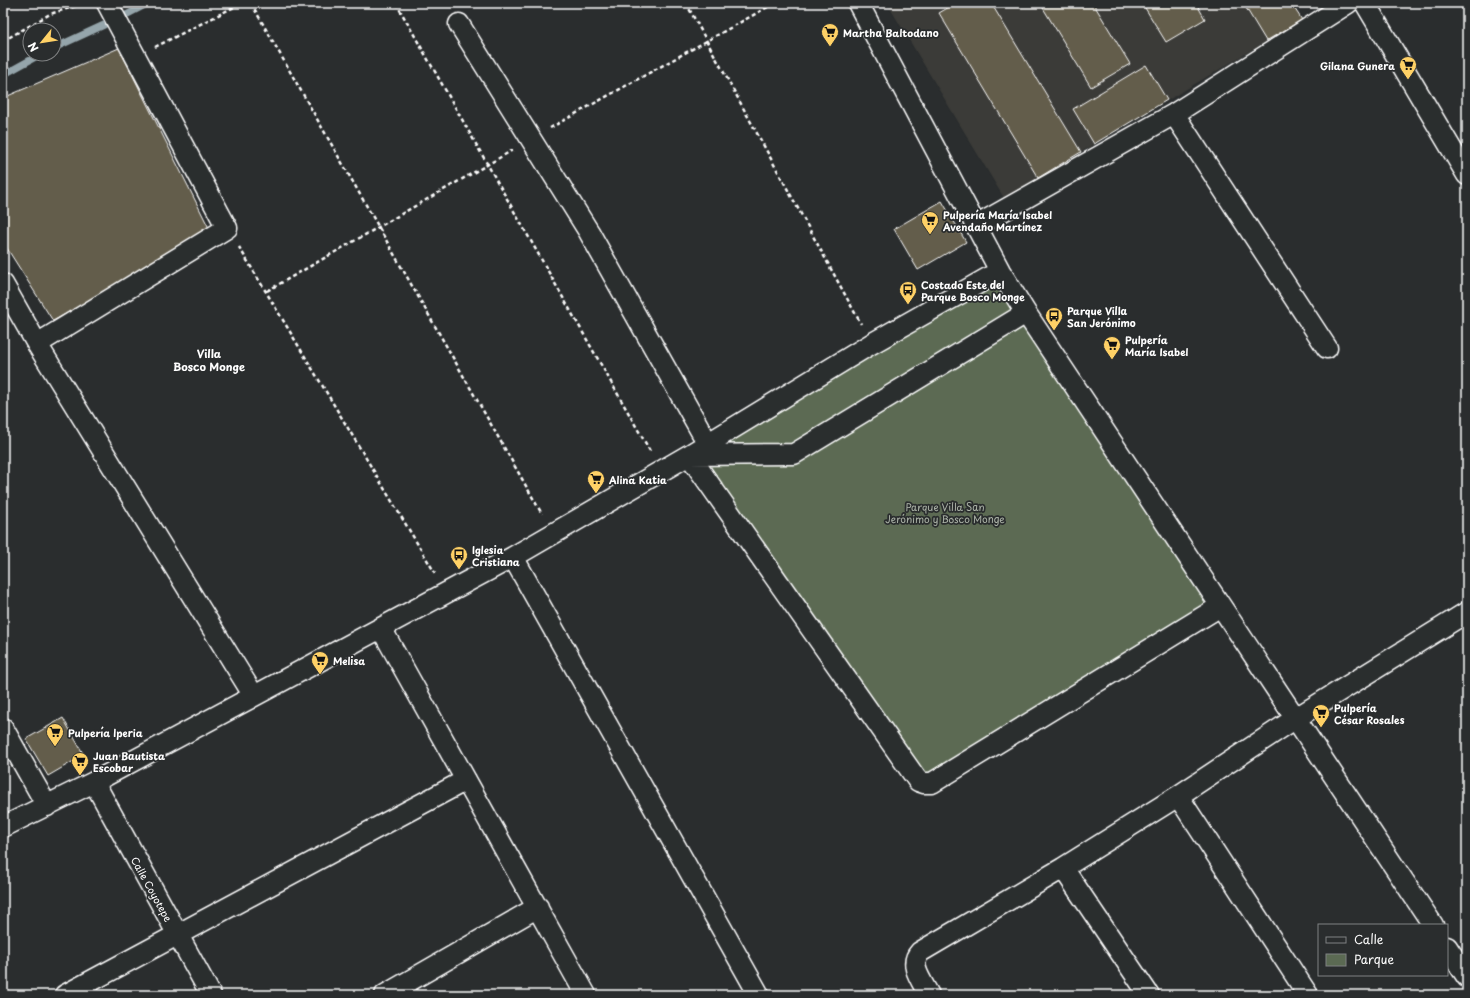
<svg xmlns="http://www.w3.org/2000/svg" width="1470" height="998" viewBox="0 0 1470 998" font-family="'Playpen Sans',sans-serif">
<rect width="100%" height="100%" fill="#2a2d2e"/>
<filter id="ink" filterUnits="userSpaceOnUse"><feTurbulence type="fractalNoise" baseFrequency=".025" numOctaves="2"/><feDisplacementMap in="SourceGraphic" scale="8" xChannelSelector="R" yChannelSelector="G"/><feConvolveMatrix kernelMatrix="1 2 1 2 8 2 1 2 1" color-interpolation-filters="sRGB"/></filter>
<g filter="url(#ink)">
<!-- built -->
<path fill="#3b3b37" d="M 887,3 L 1291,3 L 1302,20 L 1004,198 Z"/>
<!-- green -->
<path fill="#5b6a53" stroke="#adb4a9" d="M 1000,271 L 1219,607 L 924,783 L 689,455 Z"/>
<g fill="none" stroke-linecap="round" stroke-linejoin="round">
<!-- stream -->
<path stroke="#95a5ab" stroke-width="7" d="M 126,15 L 149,3
M 54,48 L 104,25
M 3,75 L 41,54"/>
</g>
<!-- building -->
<path fill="#635d4c" stroke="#fff" d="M 956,3 L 991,3 L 1081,152 L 1038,178 L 939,13 Z
M 1040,3 L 1093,3 L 1130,64 L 1091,87 Z
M 1142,3 L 1196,3 L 1205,19 L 1166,42 Z
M 1243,3 L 1291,3 L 1302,20 L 1266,41 Z
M 119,48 L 211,232 L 53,321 L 3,242 L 3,98 Z
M 1146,65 L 1167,100 L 1094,144 L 1073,109 Z
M 942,201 L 966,242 L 918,270 L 894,229 Z
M 63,718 L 84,755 L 48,776 L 26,739 Z"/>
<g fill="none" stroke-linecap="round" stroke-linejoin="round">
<defs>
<path id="minor" d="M 858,3 L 1000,271 L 1026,313 L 1433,925
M 1365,3 L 1467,175
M 459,24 L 589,232 L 707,442
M 1174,114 L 1327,348
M 976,226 L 1174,114 L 1348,3
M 3,284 L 37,344 L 254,696
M 37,344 L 227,228 L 107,3
M 689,455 L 918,781 L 924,783 L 932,783 L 1219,607
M 689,455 L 794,454 L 1026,313
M 513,557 L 759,995
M 381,628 L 586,995
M 3,728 L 47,806
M 94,782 L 211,995
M 1178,796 L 1308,995
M 3,827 L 94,782 L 513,557 L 689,455 L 871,344 L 1000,271
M 1063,868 L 1149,995
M 1447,947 L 1467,977
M 65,995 L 466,780
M 385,995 L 538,907
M 929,995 C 922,981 908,965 920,952 L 1063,868 L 1178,796 L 1296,718 L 1467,612"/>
</defs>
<!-- minor casing -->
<use href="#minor" stroke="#fff" stroke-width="23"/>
<!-- path -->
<path stroke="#fff" stroke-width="2.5" stroke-dasharray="4 3" stroke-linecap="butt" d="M 251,3 L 542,514
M 396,3 L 650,451
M 686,3 L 861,324
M 3,41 L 50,14 L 86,3
M 155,47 L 242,3
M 550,128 L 775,3
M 239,247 L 435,573
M 267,291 L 513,150"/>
<!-- minor -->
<use href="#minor" stroke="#2a2d2e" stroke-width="20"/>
</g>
</g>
<!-- icons -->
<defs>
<symbol id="supermarket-pin" viewBox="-11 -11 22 30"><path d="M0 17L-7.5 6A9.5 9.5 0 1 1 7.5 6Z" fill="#ffd166" stroke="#2a2d2e"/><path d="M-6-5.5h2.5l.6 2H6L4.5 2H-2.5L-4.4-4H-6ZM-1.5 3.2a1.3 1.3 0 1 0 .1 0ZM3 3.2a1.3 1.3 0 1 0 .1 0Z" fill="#111"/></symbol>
<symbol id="bus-pin" viewBox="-11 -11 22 30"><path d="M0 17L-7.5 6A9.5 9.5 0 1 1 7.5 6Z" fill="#ffd166" stroke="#2a2d2e"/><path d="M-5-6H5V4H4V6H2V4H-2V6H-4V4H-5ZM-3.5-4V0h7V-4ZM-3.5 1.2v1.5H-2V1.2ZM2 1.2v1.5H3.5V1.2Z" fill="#111"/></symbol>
</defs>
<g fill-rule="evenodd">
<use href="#supermarket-pin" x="820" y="22" width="20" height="27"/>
<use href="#supermarket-pin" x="1398" y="55" width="20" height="27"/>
<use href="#supermarket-pin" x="920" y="210" width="20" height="27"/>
<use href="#bus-pin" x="898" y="280" width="20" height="27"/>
<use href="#bus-pin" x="1044" y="306" width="20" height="27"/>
<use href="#supermarket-pin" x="1102" y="335" width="20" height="27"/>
<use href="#supermarket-pin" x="586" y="469" width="20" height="27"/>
<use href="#bus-pin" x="449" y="545" width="20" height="27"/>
<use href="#supermarket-pin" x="310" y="650" width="20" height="27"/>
<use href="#supermarket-pin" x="1311" y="703" width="20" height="27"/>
<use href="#supermarket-pin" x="45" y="722" width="20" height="27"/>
<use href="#supermarket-pin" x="70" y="751" width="20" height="27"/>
</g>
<g text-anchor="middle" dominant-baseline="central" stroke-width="3.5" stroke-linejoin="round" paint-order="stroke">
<!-- poi labels -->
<g font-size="10" font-weight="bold" fill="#fff" stroke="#2a2d2e" text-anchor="start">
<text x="843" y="32">Martha Baltodano</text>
<text x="1395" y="65" text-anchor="end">Gilana Gunera</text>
<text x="943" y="214">Pulpería María Isabel<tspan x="943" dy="12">Avendaño Martínez</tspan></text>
<text x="921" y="284">Costado Este del<tspan x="921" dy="12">Parque Bosco Monge</tspan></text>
<text x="1067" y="310">Parque Villa<tspan x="1067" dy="12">San Jerónimo</tspan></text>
<text x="1125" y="339">Pulpería<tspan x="1125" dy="12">María Isabel</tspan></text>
<text x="609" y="479">Alina Katia</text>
<text x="472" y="549">Iglesia<tspan x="472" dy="12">Cristiana</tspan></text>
<text x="333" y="660">Melisa</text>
<text x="1334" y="707">Pulpería<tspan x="1334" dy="12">César Rosales</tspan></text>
<text x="68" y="732">Pulpería lperia</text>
<text x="93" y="755">Juan Bautista<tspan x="93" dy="12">Escobar</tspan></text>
</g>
<!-- park labels -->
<g font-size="10" fill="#adb4a9" stroke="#2a2d2e">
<text x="945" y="506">Parque Villa San<tspan x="945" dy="12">Jerónimo y Bosco Monge</tspan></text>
</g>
<!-- street labels -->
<g font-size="10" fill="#fff" stroke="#2a2d2e">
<text transform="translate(152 889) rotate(61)">Calle Coyotepe</text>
</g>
<!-- neighbourhood labels -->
<g font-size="11" font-weight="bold" fill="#fff" stroke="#2a2d2e">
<text x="209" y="353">Villa<tspan x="209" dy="13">Bosco Monge</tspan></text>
</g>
</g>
<!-- margin -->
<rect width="1470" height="998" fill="none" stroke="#2a2d2e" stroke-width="16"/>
<rect x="8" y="8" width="1454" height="982" fill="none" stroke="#fff" stroke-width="1.5" filter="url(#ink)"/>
<!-- legend -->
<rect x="1318" y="924" width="130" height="52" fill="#2a2d2e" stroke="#7f8182"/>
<rect x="1326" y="937" width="20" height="6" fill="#2a2d2e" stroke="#7f8182"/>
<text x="1354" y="944" font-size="12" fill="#ffffff">Calle</text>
<rect x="1326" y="954" width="20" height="12" fill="#5b6a53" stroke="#7f8182"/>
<text x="1354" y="964" font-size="12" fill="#ffffff">Parque</text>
<!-- north arrow -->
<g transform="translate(42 42) rotate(240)"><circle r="19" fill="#2a2d2e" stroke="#7f8182"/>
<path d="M0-3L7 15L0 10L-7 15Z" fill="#ffd166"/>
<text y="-6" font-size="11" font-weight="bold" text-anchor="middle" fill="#ffffff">N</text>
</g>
</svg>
